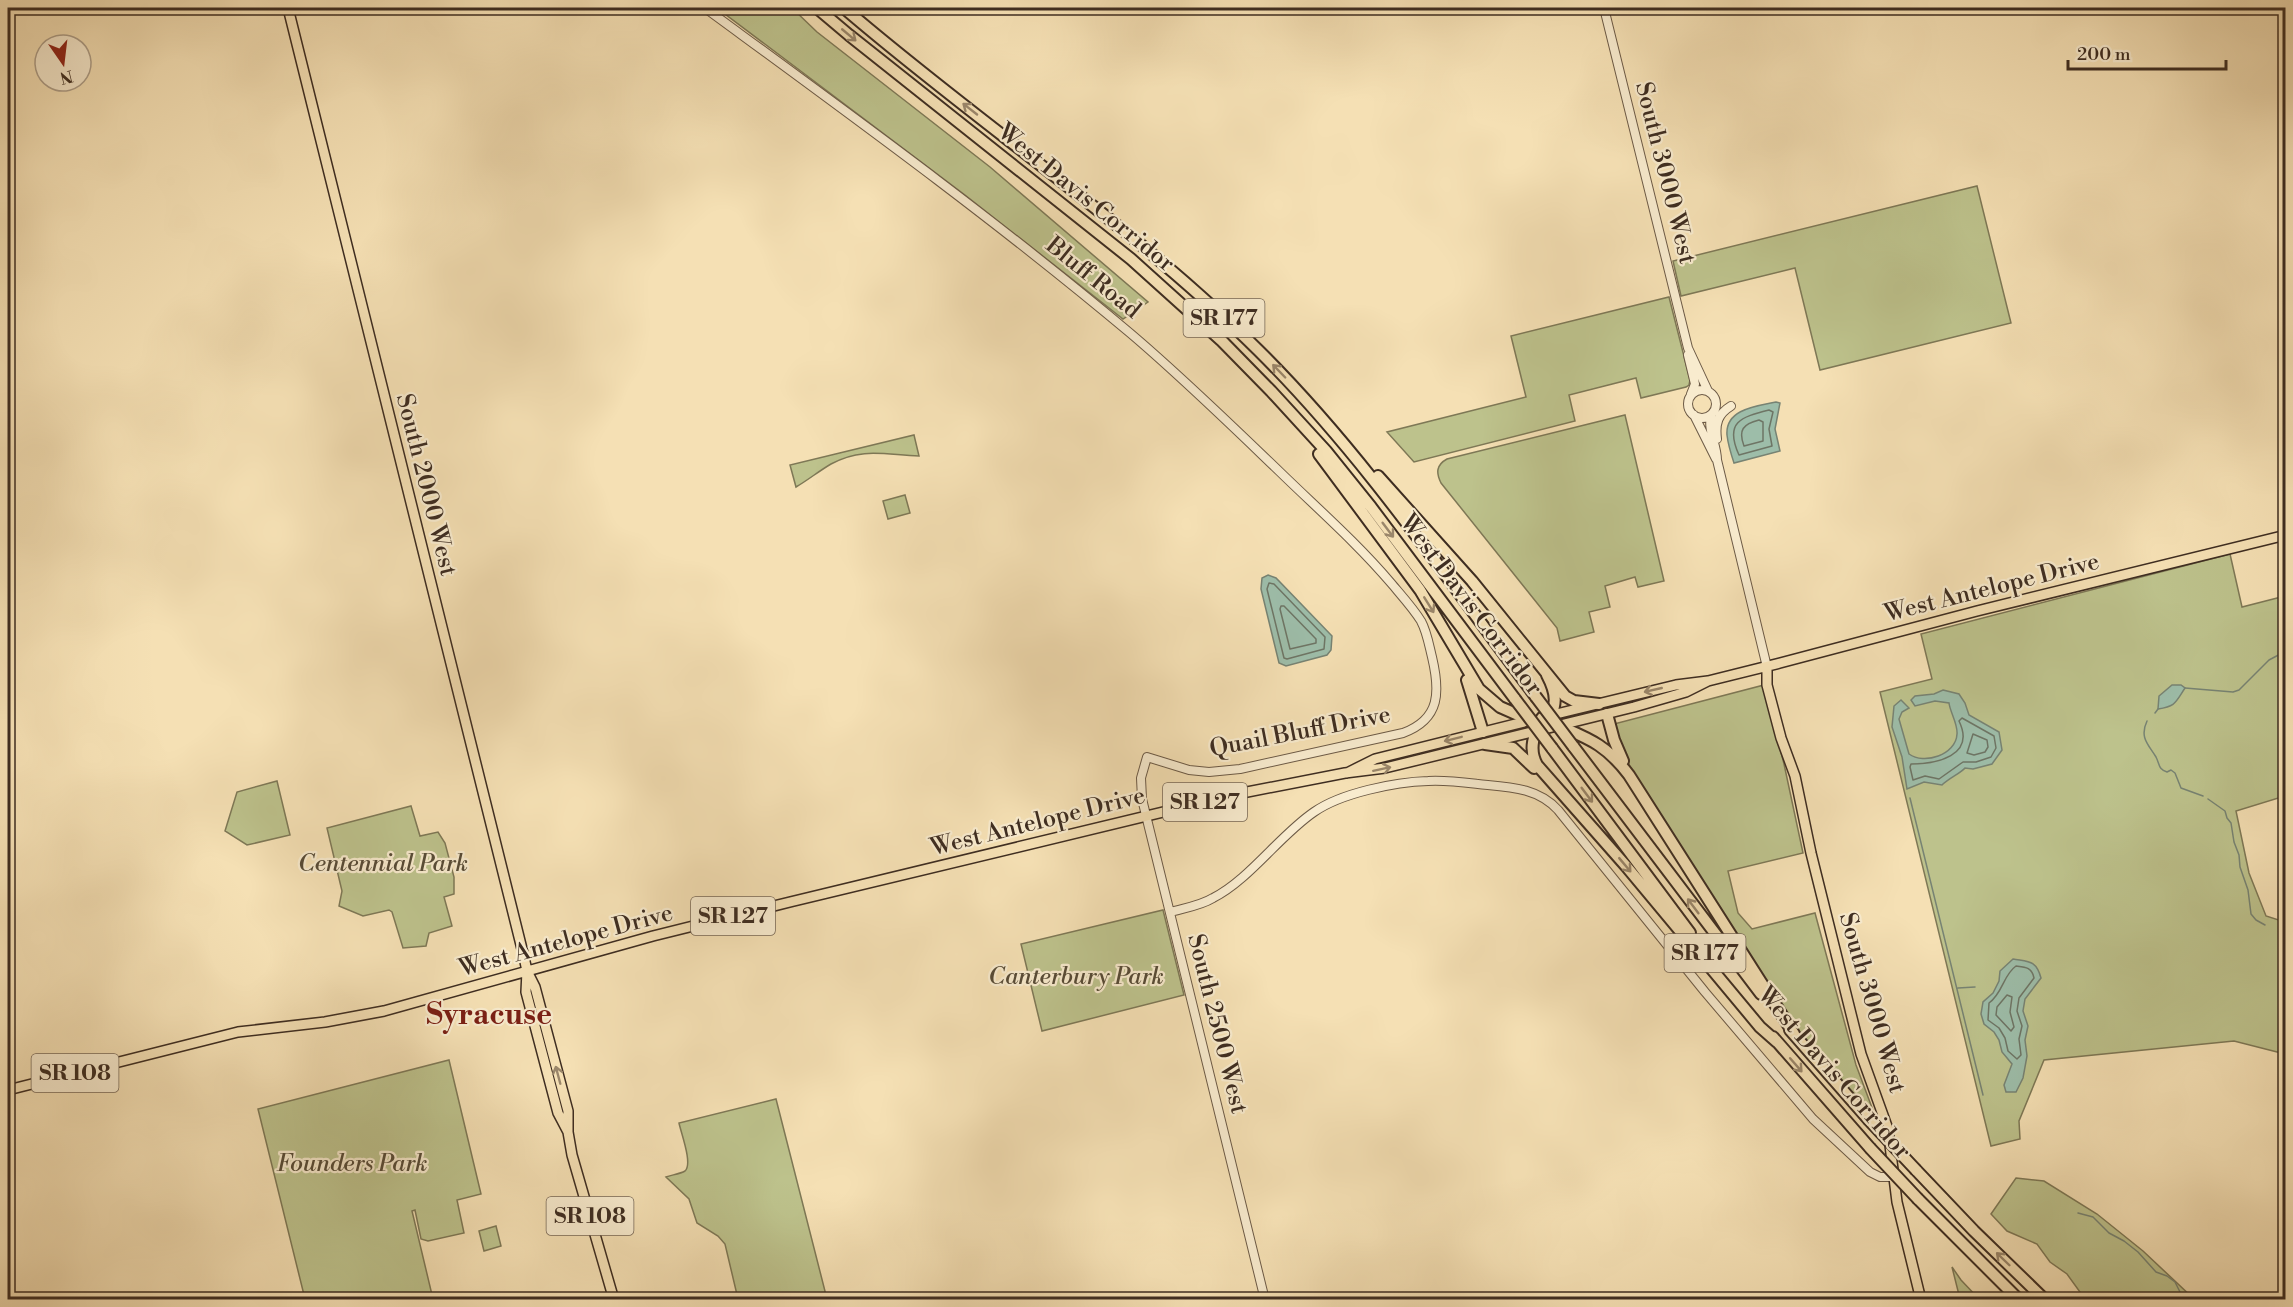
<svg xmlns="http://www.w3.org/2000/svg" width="2293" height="1307" viewBox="0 0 2293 1307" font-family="'Libre Bodoni',serif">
<rect width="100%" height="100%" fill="#f5e0b4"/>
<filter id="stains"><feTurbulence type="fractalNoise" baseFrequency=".00333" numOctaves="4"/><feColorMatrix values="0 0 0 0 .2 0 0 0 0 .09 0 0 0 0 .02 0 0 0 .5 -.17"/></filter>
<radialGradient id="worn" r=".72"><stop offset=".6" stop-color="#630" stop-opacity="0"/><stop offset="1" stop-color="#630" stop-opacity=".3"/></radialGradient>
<!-- green -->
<path fill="#bdc28c" stroke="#7e7856" stroke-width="1.5" d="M 717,8 L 792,8 L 817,32 L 990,167 L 1148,302 L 1123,319 L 965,195 Z
M 1977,186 L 2011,323 L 1820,370 L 1795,268 L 1681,296 L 1673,261 Z
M 1669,297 L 1690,380 L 1689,385 L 1686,387 L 1641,398 L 1636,378 L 1569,395 L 1575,421 L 1414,462 L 1387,432 L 1526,397 L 1511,336 Z
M 1625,415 L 1664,581 L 1638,587 L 1635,577 L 1605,586 L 1610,607 L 1589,612 L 1594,632 L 1560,641 L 1557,628 L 1441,483 C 1436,473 1436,465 1447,459 Z
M 914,435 L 919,456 C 886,455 862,447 831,464 C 819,471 808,480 796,487 L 790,465 Z
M 905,495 L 910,513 L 888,519 L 883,501 Z
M 2230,554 L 2242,607 L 2285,596 L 2285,796 L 2236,811 L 2249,873 L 2266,916 L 2285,922 L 2285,1054 L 2234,1041 L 2044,1060 L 2019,1121 L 2020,1139 L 1991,1146 L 1880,692 L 1932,679 L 1921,634 Z
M 1764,685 L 1784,764 L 1803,853 L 1728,871 L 1738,913 L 1752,929 L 1815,913 L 1856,1065 L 1877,1121 L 1806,1041 L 1788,1016 L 1634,775 L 1621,748 L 1614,724 Z
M 277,781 L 290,835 L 247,845 L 225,831 L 237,792 Z
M 411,806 L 420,836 L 438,832 L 445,843 L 454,877 L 454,894 L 444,897 L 452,926 L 429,933 L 426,946 L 403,948 L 392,912 L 389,910 L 363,916 L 339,906 L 342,891 L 327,828 Z
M 1163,910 L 1184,995 L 1042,1031 L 1021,944 Z
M 449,1060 L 481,1194 L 457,1200 L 464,1233 L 428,1241 L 421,1239 L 415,1210 L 412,1211 L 433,1299 L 305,1299 L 258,1109 Z
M 776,1099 L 827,1299 L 738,1299 L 725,1244 L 718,1236 L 697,1223 L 689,1199 L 666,1177 C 671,1175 680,1174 685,1171 C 693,1164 681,1133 679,1123 Z
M 2016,1178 L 2044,1181 L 2097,1214 L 2143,1251 L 2194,1299 L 2085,1299 L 2067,1274 L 2050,1262 L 2037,1244 L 2007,1231 L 1991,1214 Z
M 496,1226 L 501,1246 L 484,1251 L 479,1231 Z
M 1952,1267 L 1961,1280 L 1979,1299 L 1960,1299 Z"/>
<!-- water -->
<path fill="#9dbda9" stroke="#778373" stroke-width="1.5" d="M 1776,402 L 1780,403 L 1775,429 L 1780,451 L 1734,463 C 1731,454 1728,444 1727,435 C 1725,409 1757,406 1776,402 Z
M 1268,575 L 1276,578 L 1332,636 L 1331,650 L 1327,655 L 1286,666 L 1279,663 L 1261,589 L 1262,578 Z
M 2172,685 L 2181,685 L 2185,688 C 2175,703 2176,706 2158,709 L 2159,696 Z
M 1943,690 L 1959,694 L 1965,703 L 1969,715 L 1999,732 L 2002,750 L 1992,764 L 1973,769 L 1965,768 C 1961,773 1949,778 1942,785 L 1924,782 L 1907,789 L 1902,757 L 1892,727 L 1894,706 L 1901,700 L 1909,708 L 1902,712 L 1899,719 L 1909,754 C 1924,765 1956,755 1957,734 C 1958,724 1950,712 1949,703 L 1935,701 L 1915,706 L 1911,700 L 1915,696 L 1934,694 Z
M 2013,959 C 2029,962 2036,960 2041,978 L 2025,999 L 2023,1011 L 2028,1026 L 2025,1040 L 2027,1056 L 2023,1078 L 2016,1092 L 2006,1092 L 2004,1085 L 2012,1064 L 2002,1052 L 1999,1040 L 1994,1032 L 1984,1024 L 1981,1014 L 1983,1002 L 1993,993 L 1999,981 L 2000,971 Z"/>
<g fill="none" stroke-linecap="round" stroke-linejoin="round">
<!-- shore -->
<path stroke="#6e7565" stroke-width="1.5" d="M 1769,410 L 1773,412 L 1769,429 L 1772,446 L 1739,455 C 1724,422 1741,417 1769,410 Z
M 1759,420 L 1763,422 L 1763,441 L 1744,446 C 1738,430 1743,424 1759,420 Z
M 1269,583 L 1274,584 L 1325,637 L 1324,649 L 1287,659 L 1284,658 L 1267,589 Z
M 1281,606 L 1284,606 L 1316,639 L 1316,643 L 1290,649 L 1280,609 Z
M 1962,718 L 1994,736 L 1996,748 L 1991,757 L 1976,762 L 1963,762 L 1939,779 L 1925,776 L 1913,780 L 1910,767 L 1911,764 C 1936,764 1976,756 1959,721 Z
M 1973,734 L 1987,740 L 1988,747 L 1985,752 L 1974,755 L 1967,753 Z
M 2016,966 C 2025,967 2032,967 2034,978 L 2019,998 L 2017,1011 L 2022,1026 L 2019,1039 L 2021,1055 L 2017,1059 L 2008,1051 L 2005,1038 L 1999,1028 L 1988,1020 L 1989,1003 C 2003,993 2003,975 2016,966 Z
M 2007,995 L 2012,997 L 2010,1012 L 2014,1027 L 2011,1031 L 1996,1015 L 1997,1007 Z"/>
<!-- stream -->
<path stroke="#778373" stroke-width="1.5" d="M 2185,688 L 2233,692 L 2239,690 L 2269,660 L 2286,651
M 2155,713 L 2158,709
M 2147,721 C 2139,738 2149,745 2156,757 C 2160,765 2158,769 2167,772 L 2171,770 L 2175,773 L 2181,788 L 2203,796
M 1910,798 L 1983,1095
M 2208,799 L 2225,811 L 2227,818 L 2231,823 L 2234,842 L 2239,855 L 2240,867 L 2248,890 L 2251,914 L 2256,920 L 2265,925
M 1958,988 L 1975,987
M 2078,1213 L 2093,1217 L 2109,1233 L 2124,1241 L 2138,1252 L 2156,1272 L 2167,1276 L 2175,1282 L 2184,1300"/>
<defs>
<path id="minor" d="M 705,8 C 848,113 993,218 1130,333 C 1182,377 1231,425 1280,472 C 1318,509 1357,543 1391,583 C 1401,595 1413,608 1421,621 C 1427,632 1429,645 1432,657 C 1440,691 1441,719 1403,733 L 1240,769 L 1209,772 L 1189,770 L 1147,757 L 1141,778 L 1142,799 L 1265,1300
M 1604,8 L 1688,348 L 1708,391
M 1688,355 L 1695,384 L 1691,394
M1688 404a14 14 0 1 1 28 0a14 14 0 1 1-28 0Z
M 1712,414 C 1706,428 1717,444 1717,460 L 1767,667
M 1694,415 L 1716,459
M 1717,439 C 1715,423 1718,414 1731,406
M 1170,912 C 1184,908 1200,906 1213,898 C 1249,880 1280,835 1314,812 C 1341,793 1395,782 1428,781 C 1445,780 1461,782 1478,784 C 1508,787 1537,787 1558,810 L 1705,992 L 1813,1119 L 1870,1172 L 1880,1177 L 1894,1177"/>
<path id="major" d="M 288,8 L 524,957 L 527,971 L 526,992 L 558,1113 L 568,1132
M 1767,667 L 1767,685 L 1781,738 L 1795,776 L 1811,853 L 1861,1054 L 1888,1129 L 1897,1202 L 1921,1300
M 1548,716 L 1676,685 L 1708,681 L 1780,663 L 1977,611 L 2286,535
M 1347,773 L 1375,759 L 1532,720
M 528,973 L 535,987 L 568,1111 L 568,1132 L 572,1155 L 614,1300
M 8,1090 L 238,1032 L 325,1022 L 384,1011 L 653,936 L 790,902 L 1242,793 L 1345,773 L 1385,768 L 1634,707 L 1686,692 L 1708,681"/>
<path id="highway" d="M 817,8 L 849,35 L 1131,259 L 1222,341 L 1271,391 L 1326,451 L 1371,507 L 1515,699
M 844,8 C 980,125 1131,224 1258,350 C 1364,455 1447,579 1536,697
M 1319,454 L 1420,590 L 1479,689 L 1500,707 L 1534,722
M 1378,476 L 1472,581 L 1565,696 L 1574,701 L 1599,704
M 1547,675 C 1558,696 1556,703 1549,725
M 1467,680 L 1483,732
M 1607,714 L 1614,740 L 1623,761
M 1485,744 L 1513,748 L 1534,768
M 1573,746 L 1761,994
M 1552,748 L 1690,933
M 1790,1030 L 1868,1119
M 1773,1037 L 1870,1148
M 1777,1042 L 1760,1027 L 1626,866 L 1537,765 C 1528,749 1534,734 1542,718 C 1581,737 1601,738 1629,775 L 1794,1034
M 1916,1170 L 1974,1231 L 2045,1300
M 1918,1199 L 2019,1300"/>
</defs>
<!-- minor casing -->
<use href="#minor" stroke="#6c5a46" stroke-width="10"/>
<!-- major casing -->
<use href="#major" stroke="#3e2d21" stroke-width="12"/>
<!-- highway casing -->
<use href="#highway" stroke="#3e2d21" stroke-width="14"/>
<!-- minor -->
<use href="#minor" stroke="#f8ebce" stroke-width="8"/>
<!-- major -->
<use href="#major" stroke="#f5e0b4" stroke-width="9"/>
<!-- highway -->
<use href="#highway" stroke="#f5e0b4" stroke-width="10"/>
<defs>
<path id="highway-bridge" d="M 1536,697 L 1573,746
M 1515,699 L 1552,748
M 1868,1119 L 1916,1170
M 1870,1148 L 1918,1199"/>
</defs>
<!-- highway-bridge casing -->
<use href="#highway-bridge" stroke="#3e2d21" stroke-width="14" stroke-linecap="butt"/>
<!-- highway-bridge -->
<use href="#highway-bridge" stroke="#f5e0b4" stroke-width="10"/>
</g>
<!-- one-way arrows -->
<defs><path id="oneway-shaft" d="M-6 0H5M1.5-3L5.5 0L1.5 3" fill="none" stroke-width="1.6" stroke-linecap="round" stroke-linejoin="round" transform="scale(1.5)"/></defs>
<g stroke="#9a866a">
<use href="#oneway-shaft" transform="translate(849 35) rotate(40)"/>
<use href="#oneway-shaft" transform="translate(970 109) rotate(-142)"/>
<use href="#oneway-shaft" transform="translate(1279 371) rotate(-134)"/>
<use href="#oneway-shaft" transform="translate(1388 530) rotate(53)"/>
<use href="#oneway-shaft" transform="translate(1429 605) rotate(58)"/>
<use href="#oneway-shaft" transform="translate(1653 690) rotate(167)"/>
<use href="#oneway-shaft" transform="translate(1453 739) rotate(166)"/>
<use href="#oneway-shaft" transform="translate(1382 769) rotate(-12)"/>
<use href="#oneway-shaft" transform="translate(1587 795) rotate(53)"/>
<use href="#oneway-shaft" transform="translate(1625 865) rotate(50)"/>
<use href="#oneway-shaft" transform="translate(1693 906) rotate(-127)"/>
<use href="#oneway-shaft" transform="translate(1796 1065) rotate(49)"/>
<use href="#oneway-shaft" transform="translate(558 1075) rotate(-105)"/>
<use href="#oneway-shaft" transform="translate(2003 1259) rotate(-136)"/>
</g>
<g text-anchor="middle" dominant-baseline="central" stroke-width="4.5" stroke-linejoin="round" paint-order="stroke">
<!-- shield labels -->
<g fill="#f8ebce" stroke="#766655" stroke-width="1.5">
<rect x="1183.5" y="299" width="81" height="38" rx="4.5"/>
<rect x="1163" y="783" width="84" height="38" rx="4.5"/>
<rect x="691" y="897" width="84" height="38" rx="4.5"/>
<rect x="1664.5" y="934" width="81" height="38" rx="4.5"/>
<rect x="31.5" y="1054" width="87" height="38" rx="4.5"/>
<rect x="546.5" y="1197" width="87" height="38" rx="4.5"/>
</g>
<g font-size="22" font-weight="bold" fill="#3e2d21">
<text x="1224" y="318">SR 177</text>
<text x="1205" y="802">SR 127</text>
<text x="733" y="916">SR 127</text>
<text x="1705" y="953">SR 177</text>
<text x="75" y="1073">SR 108</text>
<text x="590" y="1216">SR 108</text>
</g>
<!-- street labels -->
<g font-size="24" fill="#3e2d21" stroke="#f8ebce">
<text transform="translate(1665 173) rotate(76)">South 3000 West</text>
<text transform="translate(1086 198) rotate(39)">West Davis Corridor</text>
<text transform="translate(1093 278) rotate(39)">Bluff Road</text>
<text transform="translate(426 485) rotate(76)">South 2000 West</text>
<text transform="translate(1992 588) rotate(-14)">West Antelope Drive</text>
<text transform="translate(1471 605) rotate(53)">West Davis Corridor</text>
<text transform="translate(1300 732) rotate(-11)">Quail Bluff Drive</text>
<text transform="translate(1038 822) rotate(-14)">West Antelope Drive</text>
<text transform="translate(566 941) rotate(-15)">West Antelope Drive</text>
<text transform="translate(1872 1003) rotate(74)">South 3000 West</text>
<text transform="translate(1217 1024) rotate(76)">South 2500 West</text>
<text transform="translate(1834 1073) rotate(49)">West Davis Corridor</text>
</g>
<!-- park labels -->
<g font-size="24" font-style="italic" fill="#574b36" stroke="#f8ebce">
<text x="383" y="864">Centennial Park</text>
<text x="1076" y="977">Canterbury Park</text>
<text x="352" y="1164">Founders Park</text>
</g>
<!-- district labels -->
<g font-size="30" font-weight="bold" fill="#7a1f14" stroke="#f8ebce">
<text x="489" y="1015">Syracuse</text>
</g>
</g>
<!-- margin -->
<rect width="2293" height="1307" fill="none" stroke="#f5e0b4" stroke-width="30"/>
<rect x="9" y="9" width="2275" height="1289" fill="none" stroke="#3e2d21" stroke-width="3"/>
<rect x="15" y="15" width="2263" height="1277" fill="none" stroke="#3e2d21" stroke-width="1.5"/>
<!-- north arrow -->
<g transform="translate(63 63) rotate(166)"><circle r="28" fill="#f8ebce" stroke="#ae9f89" stroke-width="1.5"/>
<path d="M0-4.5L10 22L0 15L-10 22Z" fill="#8f2418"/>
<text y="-9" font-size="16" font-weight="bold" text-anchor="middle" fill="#3e2d21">N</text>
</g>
<!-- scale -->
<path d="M2068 60v9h158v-9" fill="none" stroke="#3e2d21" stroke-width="3"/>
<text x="2077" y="60" font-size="18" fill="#3e2d21" stroke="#f8ebce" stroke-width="4.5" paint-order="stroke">200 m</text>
<rect width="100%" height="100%" filter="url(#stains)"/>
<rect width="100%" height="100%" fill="url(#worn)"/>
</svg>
